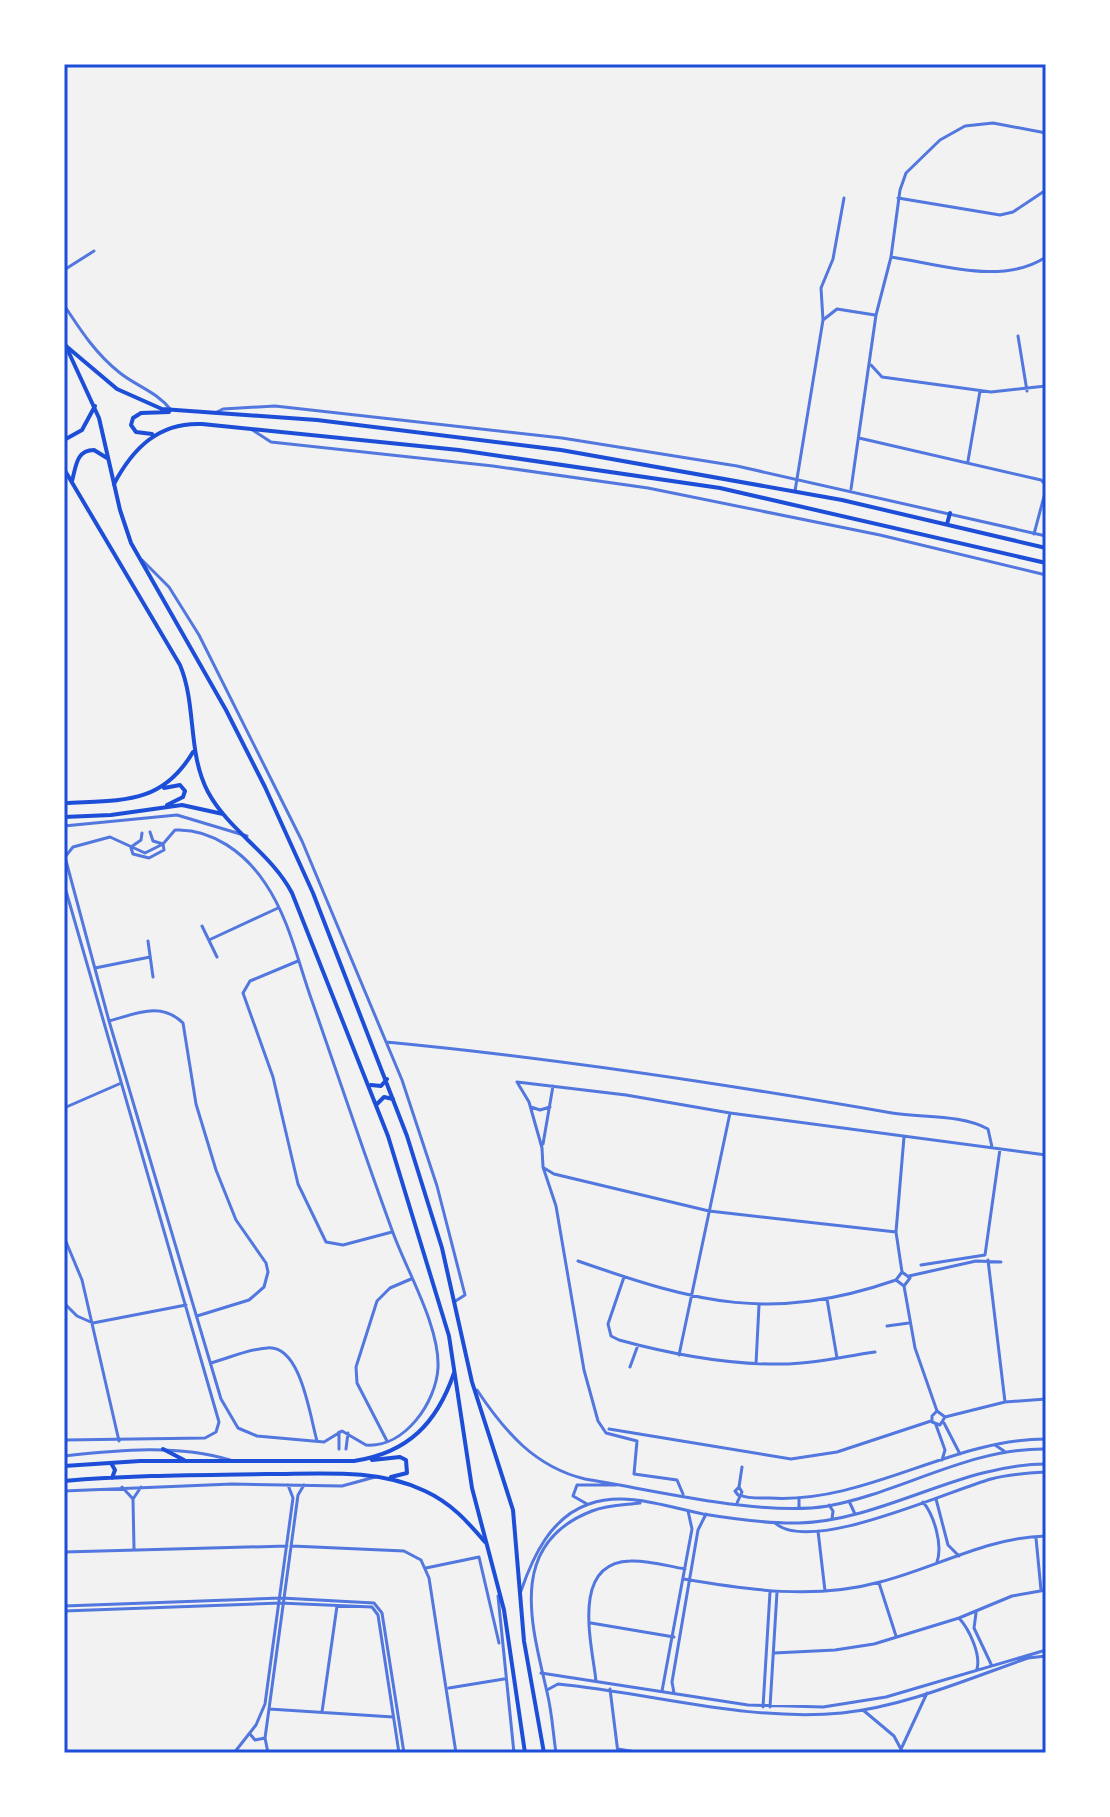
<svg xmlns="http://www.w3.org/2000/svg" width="1110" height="1817" viewBox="0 0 1110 1817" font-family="'PT Sans Narrow',sans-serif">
<rect width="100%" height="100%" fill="#f2f2f2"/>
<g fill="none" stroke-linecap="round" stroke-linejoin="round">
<!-- minor -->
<path stroke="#5277de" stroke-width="3" d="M 898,198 L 1000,215 L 1013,212 L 1046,190
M 891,257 C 940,264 1002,286 1046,257
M 64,270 L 94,251
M 64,305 C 81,331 96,354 120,373 C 138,387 157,392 171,410
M 823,320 L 837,309 L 875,315
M 1018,336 L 1027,391
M 871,365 L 882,377 L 991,392 L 1046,386
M 251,429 L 271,442 L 493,466 L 648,488 L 880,535 L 1046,575
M 859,438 L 1041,480 L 1046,485
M 968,461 L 980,391
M 851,489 L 876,315 L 891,257 L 900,190 L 906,173 L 940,140 L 965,126 L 993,123 L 1046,133
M 795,491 L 823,320 L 821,288 L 833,259 L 844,198
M 1034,534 L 1046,489
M 142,560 L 169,587 L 199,635 L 302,841 L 402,1080 L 437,1186 L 465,1295 L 454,1302
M 64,826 L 177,815 L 247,836
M 150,832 L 153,841 L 163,844
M 131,847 L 141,840 L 142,833
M 131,848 L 133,854 L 149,858 L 164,850 L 163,844 L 175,830 C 212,828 246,854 265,883 C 289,918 298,962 312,1001 C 339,1078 364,1154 392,1230 C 406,1270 440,1326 438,1368 C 436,1402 405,1448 366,1445 L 342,1431 L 324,1442 L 257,1436 L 238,1428 L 221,1399 L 109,1021 L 65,857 L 73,847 L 110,837 L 145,853 L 163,844
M 64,884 L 219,1422 L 216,1432 L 205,1438 L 64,1440
M 202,926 L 217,957
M 209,940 L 278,908
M 148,941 L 153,977
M 298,961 L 250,981 L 243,993 L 273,1077 L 298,1184 L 326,1242 L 343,1245 L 392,1232
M 95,968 L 150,957
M 109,1021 C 135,1014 161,1001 183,1023 L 196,1104 L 216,1170 L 236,1220 L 266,1263 L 268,1272 L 264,1287 L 249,1300 L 197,1316
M 386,1042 C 556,1058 725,1084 892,1113 C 922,1118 961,1114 988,1129 L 992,1147
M 517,1082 L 626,1095 L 730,1113 L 1046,1155
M 517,1082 L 529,1102 L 542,1148 L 543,1167 L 556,1206 L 584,1370 L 598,1421 L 606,1433 L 637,1441 L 634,1474 L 677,1480 L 683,1494
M 531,1107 L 540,1110 L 550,1107
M 64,1108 L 119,1084
M 543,1144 L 553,1086
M 544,1168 L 554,1174 L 709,1211 L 896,1232
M 64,1237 L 82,1280 L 119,1441
M 988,1260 L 1005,1402
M 578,1261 C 698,1303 771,1323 896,1280
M 921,1265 L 985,1255 L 1000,1149
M 902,1272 L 896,1232 L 904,1137
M 909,1276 L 976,1261 L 1001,1262
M 624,1277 L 608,1324 L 611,1336 L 619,1340 C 674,1355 727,1365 783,1364 C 814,1364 845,1356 875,1352
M 904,1286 L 896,1280 L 902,1272 L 910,1278 L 904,1286 L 915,1348 L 937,1411
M 827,1299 L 837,1358
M 64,1303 L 77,1316 L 93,1323 L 186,1305
M 887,1326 L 909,1323
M 679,1355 L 730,1113
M 211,1363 C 229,1358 248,1349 267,1348 C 301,1344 310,1417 317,1441
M 756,1364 L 759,1305
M 630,1367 L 638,1345
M 945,1417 L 937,1411 L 932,1416 L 932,1422 L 940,1425 L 945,1417 L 1005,1402 L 1046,1399
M 944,1423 L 960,1454
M 936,1425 L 945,1450 L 942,1460
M 609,1429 L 791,1459 L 837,1452 L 931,1421
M 387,1441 L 357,1383 L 356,1367 L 377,1301 L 390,1288 L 411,1279
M 339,1449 L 339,1432
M 346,1449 L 348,1433
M 64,1456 C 119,1450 177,1444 230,1460
M 122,1487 L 133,1499
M 739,1487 L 742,1467
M 64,1491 L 232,1484 L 342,1486 L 375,1477
M 740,1495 C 748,1499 760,1498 770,1498 C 866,1504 951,1439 1046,1439
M 936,1499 L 948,1545 L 959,1556
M 923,1502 C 934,1515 943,1545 937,1562
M 737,1503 L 742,1492 L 739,1487 L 735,1491 L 738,1495
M 775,1523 C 810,1555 948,1491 991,1479 C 1009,1474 1028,1473 1046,1472
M 818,1531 L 825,1591
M 1036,1538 L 1041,1590
M 292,1546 L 404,1551 L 421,1560 L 429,1578 L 456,1753
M 134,1548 L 133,1499 L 141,1487
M 64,1552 L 287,1546
M 426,1568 L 479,1557 L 499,1643
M 684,1579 C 749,1590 814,1600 880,1582 C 935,1568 988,1537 1046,1536
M 879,1583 L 896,1636
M 498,1596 L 514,1753
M 64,1606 L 281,1598 L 374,1603 L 382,1613 L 404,1753
M 64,1611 L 280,1603 L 372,1607 L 378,1615 L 399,1753
M 976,1613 L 974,1628 L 991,1664
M 959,1618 C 969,1629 981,1654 977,1669
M 591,1623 L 674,1637
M 774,1653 L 835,1650 L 874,1644 L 959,1618 L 1012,1596 L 1046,1590
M 541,1673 L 748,1705 L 823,1707 L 886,1697 L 1046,1650
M 596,1681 C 592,1644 570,1563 630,1561 C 648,1560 667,1566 685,1569
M 449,1688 L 504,1679
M 610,1689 L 618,1753
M 547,1690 L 558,1684 C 652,1693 747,1722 842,1713 C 906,1706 968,1679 1028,1658 L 1046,1656
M 662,1691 L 692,1529 L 688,1511
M 674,1693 L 672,1682 L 698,1530 L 706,1514
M 763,1707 L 770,1592
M 770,1707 L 777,1592
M 269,1709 L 393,1717
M 863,1710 L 894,1736 L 903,1753
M 322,1712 L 337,1606
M 250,1734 L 255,1740 L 265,1738
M 902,1747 L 927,1693
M 618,1749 L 642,1753
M 234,1753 L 256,1725 L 265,1704 L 293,1498 L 288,1485
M 268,1753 L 265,1738 L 269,1709 L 298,1495 L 304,1485"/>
<!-- tertiary -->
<path stroke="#5277de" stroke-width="3" d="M 215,413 L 223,409 L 275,406 L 562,438 L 737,466 L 1046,536
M 477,1390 C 505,1432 535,1467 585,1479 C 654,1490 762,1517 828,1506 C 903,1492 968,1448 1046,1449
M 995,1445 L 1004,1451
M 799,1498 L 799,1508
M 849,1501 L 855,1514
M 587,1504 L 573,1496 L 577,1485 L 616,1485
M 829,1505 L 833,1511 L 832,1519
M 521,1591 C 533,1556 551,1517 589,1504 C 626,1491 667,1507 703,1514 C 734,1519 768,1524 799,1523 C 885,1520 960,1464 1046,1464
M 556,1753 C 553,1733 552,1712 547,1692 C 532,1626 506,1544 592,1511 C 607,1505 624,1505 640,1503"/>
<!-- secondary -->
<path stroke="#1d4ed8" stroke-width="4" d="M 66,346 L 117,389 L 162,409 L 317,420 L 561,450 L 842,500 L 1046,548
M 152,434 L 136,432 L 131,425 L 133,418 L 141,413 L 169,412
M 114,484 C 133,448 159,422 202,424 L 459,450 L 720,488 L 1046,563
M 947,524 L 950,513
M 163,1449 L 184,1460
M 372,1460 L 400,1457 L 406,1460 L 407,1473 L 391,1477
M 111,1463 L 115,1470 L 112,1478
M 64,1466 L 140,1461 L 354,1461 C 408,1453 437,1423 454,1373
M 64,1481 C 132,1475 199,1475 267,1474 C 319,1474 377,1468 425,1491 C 451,1503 467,1521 485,1542"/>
<!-- primary -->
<path stroke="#1d4ed8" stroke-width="4" d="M 64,342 L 99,418 L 120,510 L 131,543 L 226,710 L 265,787 L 313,893 L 407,1136 L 442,1248 L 472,1382 L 513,1510 L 524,1641 L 544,1753
M 64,440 L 82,430 L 95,406
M 64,469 L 180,665 C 197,706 187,752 208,792 C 229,831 271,853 292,893 L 388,1136 L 449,1336 L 472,1488 L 504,1610 L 525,1753
M 72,481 C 76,467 76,450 94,450 L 107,458
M 164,788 L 180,785 L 185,791 L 183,797 L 167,805
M 64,803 C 120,800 161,806 193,752
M 64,817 L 111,815 L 182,805 L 223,814
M 371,1085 L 381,1086 L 387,1079
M 377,1104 L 384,1097 L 393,1099"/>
</g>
<!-- border -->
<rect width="1110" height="1817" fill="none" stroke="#ffffff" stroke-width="132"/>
<rect x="66" y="66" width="978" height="1685" fill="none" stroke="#1d4ed8" stroke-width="3"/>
</svg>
